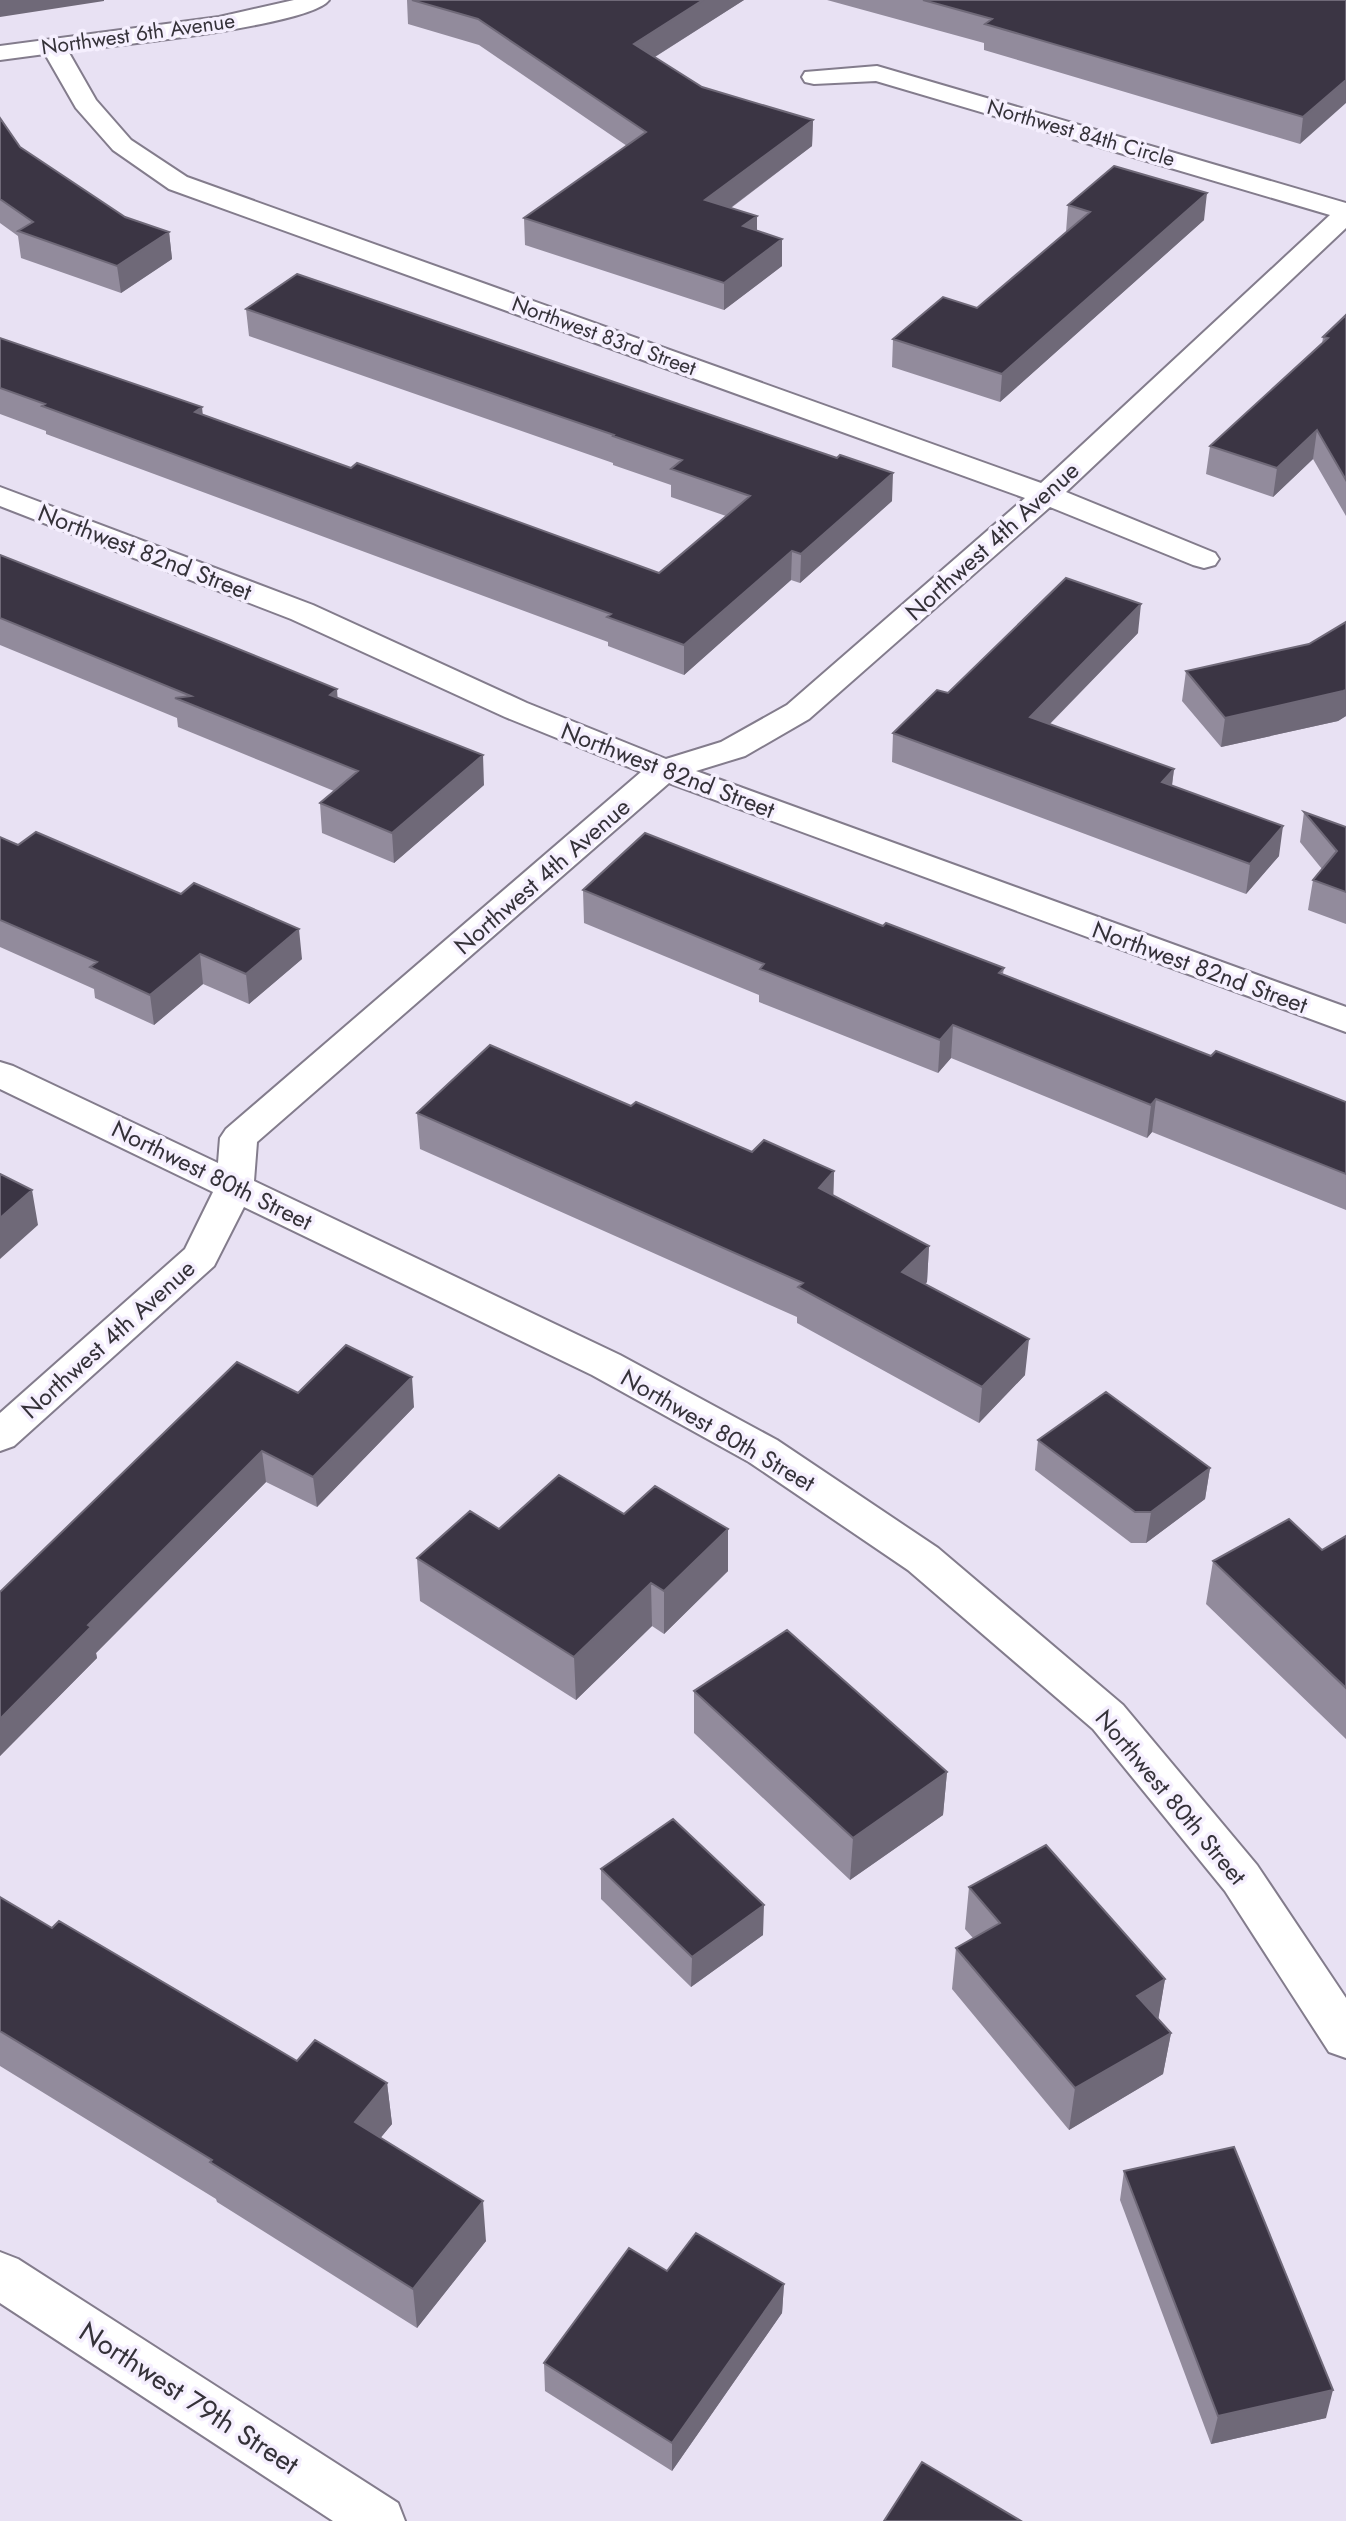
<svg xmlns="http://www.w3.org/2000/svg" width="1346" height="2521" viewBox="0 0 1346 2521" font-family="Jost,sans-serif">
<rect width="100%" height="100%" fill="#e8e1f3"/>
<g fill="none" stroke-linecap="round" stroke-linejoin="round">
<defs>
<path id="minor" d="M 294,0 L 329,0 C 311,26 109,46 68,51 L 96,100 L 131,140 L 187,177 L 1041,483 L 1330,215 L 876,81 L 814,84 L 805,82 L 802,77 L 805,72 L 877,66 L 1346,203 L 1346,228 L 1066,492 L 1215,553 L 1219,559 L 1215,565 L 1204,568 L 1193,565 L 1050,507 L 809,719 L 745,756 L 696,771 L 1346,1007 L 1346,1032 L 669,783 L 257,1142 L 254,1181 L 620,1355 L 777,1440 L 938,1548 L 1123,1705 L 1257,1865 L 1346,1998 L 1346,2058 L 1329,2052 L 1225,1891 L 1093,1729 L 908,1570 L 749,1462 L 592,1375 L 244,1207 L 214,1266 L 14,1446 L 0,1451 L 0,1413 L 185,1249 L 213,1192 L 0,1089 L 0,1062 L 13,1066 L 218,1163 L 220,1138 L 226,1129 L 641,772 L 505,717 L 291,619 L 0,506 L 0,487 L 313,605 L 527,703 L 666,759 L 721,742 L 787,705 L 1025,498 L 169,189 L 113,150 L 76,108 L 45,54 L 0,60 L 0,46 L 219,17 Z
M 0,2252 L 18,2259 L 398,2503 L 405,2521 L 333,2521 L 0,2303 Z"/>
</defs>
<!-- minor casing -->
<use href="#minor" stroke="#837c8c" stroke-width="4"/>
<!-- minor -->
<use href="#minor" fill="#fff" fill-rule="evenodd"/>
</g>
<!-- wall -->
<path fill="#928b9c" d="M 407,0 L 744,0 L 655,57 L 702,87 L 813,120 L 812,146 L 731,208 L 757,231 L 782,266 L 724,310 L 525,245 L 524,218 L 627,146 L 479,45 L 408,24 Z
M 827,0 L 1346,0 L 1300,144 L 984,50 L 984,43 Z
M 0,118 L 20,147 L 125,217 L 169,232 L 172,259 L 121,293 L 21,258 L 18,236 L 0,223 Z
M 1068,205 L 1204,220 L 1000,402 L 892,367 L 893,339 L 977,308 L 1066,232 Z
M 246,309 L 892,501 L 800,583 L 791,580 L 684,675 L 608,646 L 608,642 L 46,434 L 46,431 L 0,414 L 0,338 L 202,414 L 351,468 L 659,573 L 726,516 L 671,497 L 671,485 L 613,465 L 613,463 L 249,336 Z
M 1346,315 L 1346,516 L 1313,459 L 1273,497 L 1206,474 L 1210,446 L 1322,344 L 1323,337 Z
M 0,555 L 337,689 L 337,698 L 484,785 L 394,863 L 322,833 L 320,803 L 334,791 L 178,727 L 177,718 L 0,645 Z
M 1346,622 L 1346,716 L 1338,721 L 1221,747 L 1182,701 L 1186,671 L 1309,644 Z
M 1138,633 L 1050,724 L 1174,769 L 1172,786 L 1279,856 L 1246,894 L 892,762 L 893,733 L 948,693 Z
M 1304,812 L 1346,827 L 1346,924 L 1308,910 L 1313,880 L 1322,869 L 1300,842 Z
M 0,837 L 302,959 L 249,1004 L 203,984 L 154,1025 L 95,998 L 94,989 L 0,947 Z
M 583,890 L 883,926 L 1004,968 L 1003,974 L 1211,1056 L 1346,1102 L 1346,1210 L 1152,1132 L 1147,1138 L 951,1058 L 938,1073 L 759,1002 L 759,995 L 584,923 Z
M 631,1106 L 752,1152 L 834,1171 L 833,1196 L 929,1246 L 927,1282 L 925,1284 L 1025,1375 L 979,1423 L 797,1323 L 797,1317 L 420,1149 L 417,1113 Z
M 298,1393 L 414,1407 L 317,1507 L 266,1482 L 96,1653 L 97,1658 L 0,1756 L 0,1592 Z
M 1038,1440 L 1210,1468 L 1205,1499 L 1146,1543 L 1131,1543 L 1035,1470 Z
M 624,1514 L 728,1529 L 728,1571 L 664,1634 L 652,1626 L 576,1700 L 420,1601 L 417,1558 L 499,1529 Z
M 1346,1536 L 1346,1739 L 1206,1604 L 1213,1561 L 1322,1550 Z
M 694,1691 L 947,1772 L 943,1815 L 850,1880 L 694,1733 Z
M 601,1869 L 763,1935 L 691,1987 L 601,1899 Z
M 969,1887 L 1165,1979 L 1158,2019 L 1171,2033 L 1163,2074 L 1069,2130 L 952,1989 L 956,1948 L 973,1938 L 965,1929 Z
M 0,1897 L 52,1928 L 297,2061 L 387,2083 L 392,2124 L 380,2138 L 486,2241 L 417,2328 L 217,2202 L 216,2199 L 0,2066 Z
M 1124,2171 L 1326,2418 L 1211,2444 L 1120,2200 Z
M 667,2271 L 784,2284 L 782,2313 L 672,2471 L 545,2391 L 544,2363 Z"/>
<!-- shaded-wall -->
<path fill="#6f6978" d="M 0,0 L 104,0 L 104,1 L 0,17 Z
M 703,0 L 744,0 L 634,70 L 634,44 Z
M 1346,80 L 1346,103 L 1300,144 L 1303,117 Z
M 813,120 L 812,146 L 705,227 L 705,200 Z
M 1207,193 L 1204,220 L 1000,402 L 1002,374 Z
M 757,216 L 757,243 L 743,226 Z
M 169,232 L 172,259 L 121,293 L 117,266 Z
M 782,239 L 782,266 L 724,310 L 724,283 Z
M 202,407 L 205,436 L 195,412 Z
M 1317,430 L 1313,459 L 1273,497 L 1277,468 Z
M 893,473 L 892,501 L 800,583 L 801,554 Z
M 792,551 L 791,580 L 684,675 L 684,645 Z
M 1141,604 L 1138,633 L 1028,746 L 1030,717 Z
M 337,689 L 339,719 L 330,695 Z
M 1346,690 L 1346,716 L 1338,721 L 1221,747 L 1225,718 Z
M 483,755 L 484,785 L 394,863 L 392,833 Z
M 1174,769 L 1170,799 L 1162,782 Z
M 1283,826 L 1279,856 L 1246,894 L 1250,864 Z
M 299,929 L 302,959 L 249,1004 L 246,974 Z
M 200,954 L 203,984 L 154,1025 L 150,995 Z
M 953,1025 L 951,1058 L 938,1073 L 940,1040 Z
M 1156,1099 L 1152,1132 L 1147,1138 L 1151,1105 Z
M 834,1171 L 833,1207 L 819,1188 Z
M 32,1190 L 38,1225 L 0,1259 L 0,1218 Z
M 929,1246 L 927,1282 L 899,1308 L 902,1272 Z
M 1029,1339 L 1025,1375 L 979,1423 L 982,1387 Z
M 412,1377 L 414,1407 L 317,1507 L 313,1477 Z
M 262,1451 L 266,1482 L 96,1653 L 97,1658 L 0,1756 L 0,1719 L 88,1625 Z
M 1210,1468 L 1205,1499 L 1146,1543 L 1151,1512 Z
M 728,1529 L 728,1571 L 664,1634 L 664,1591 Z
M 651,1583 L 652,1626 L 576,1700 L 574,1657 Z
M 947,1772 L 943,1815 L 850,1880 L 853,1838 Z
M 764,1905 L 763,1935 L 691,1987 L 692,1957 Z
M 1165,1979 L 1158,2021 L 1137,1996 Z
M 1171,2033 L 1163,2074 L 1069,2130 L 1075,2088 Z
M 387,2083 L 392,2124 L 360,2163 L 355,2122 Z
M 483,2201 L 486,2241 L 417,2328 L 413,2289 Z
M 784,2284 L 782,2313 L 672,2471 L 672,2443 Z
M 1333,2390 L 1326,2418 L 1211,2444 L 1218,2416 Z"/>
<!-- building -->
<path fill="#3b3544" stroke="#6f6978" stroke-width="2" d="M 412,0 L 703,0 L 634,44 L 702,87 L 813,120 L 705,200 L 757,216 L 743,226 L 782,239 L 724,283 L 524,218 L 646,132 L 478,19 Z
M 923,0 L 1346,0 L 1346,80 L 1303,117 L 985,24 L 992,19 Z
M 0,118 L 20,147 L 125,217 L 169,232 L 117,266 L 18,231 L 33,222 L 0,199 Z
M 1114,166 L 1207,193 L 1002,374 L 893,339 L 943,297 L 977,308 L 1090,212 L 1068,205 Z
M 297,274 L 837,458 L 840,455 L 893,473 L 801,554 L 792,551 L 684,645 L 607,617 L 611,614 L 42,406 L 45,404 L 0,388 L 0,338 L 202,407 L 195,412 L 351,468 L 357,463 L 659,573 L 750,496 L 671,469 L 682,460 L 613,436 L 614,435 L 246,309 Z
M 1346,315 L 1346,480 L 1317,430 L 1277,468 L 1210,446 L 1328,338 L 1323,337 Z
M 0,555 L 216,640 L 337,689 L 330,695 L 483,755 L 392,833 L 320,803 L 358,771 L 175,698 L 191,696 L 0,618 Z
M 1066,578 L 1141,604 L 1030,717 L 1174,769 L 1162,782 L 1283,826 L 1250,864 L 893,733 L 937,690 L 948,693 Z
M 1346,622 L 1346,690 L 1343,691 L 1225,718 L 1186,671 L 1309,644 Z
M 1304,812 L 1346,827 L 1346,892 L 1313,880 L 1337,851 Z
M 36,832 L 181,894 L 194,883 L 299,929 L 246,974 L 200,954 L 150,995 L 90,967 L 97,962 L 0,920 L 0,837 L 18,845 Z
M 645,833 L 883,926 L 886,923 L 1004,968 L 999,973 L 1211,1056 L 1216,1051 L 1346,1102 L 1346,1174 L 1156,1099 L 1151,1105 L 953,1025 L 940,1040 L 760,969 L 764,964 L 583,890 Z
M 490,1045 L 631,1106 L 636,1102 L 752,1152 L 764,1140 L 834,1171 L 819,1188 L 929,1246 L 902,1272 L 1029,1339 L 982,1387 L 798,1287 L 803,1283 L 417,1113 Z
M 0,1174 L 32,1190 L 0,1218 Z
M 346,1345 L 412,1377 L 313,1477 L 262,1451 L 88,1625 L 91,1627 L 0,1719 L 0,1592 L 237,1362 L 298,1393 Z
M 1106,1392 L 1210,1468 L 1151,1512 L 1135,1512 L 1038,1440 Z
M 559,1475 L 624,1514 L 655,1486 L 728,1529 L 664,1591 L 651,1583 L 574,1657 L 417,1558 L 470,1511 L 499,1529 Z
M 1289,1519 L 1322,1550 L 1346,1536 L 1346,1688 L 1213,1561 Z
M 787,1630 L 947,1772 L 853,1838 L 694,1691 Z
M 673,1819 L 764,1905 L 692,1957 L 601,1869 Z
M 1046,1845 L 1165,1979 L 1137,1996 L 1171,2033 L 1075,2088 L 956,1948 L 1000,1923 L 969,1887 Z
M 0,1897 L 52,1928 L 59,1921 L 297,2061 L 315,2040 L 387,2083 L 355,2122 L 483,2201 L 413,2289 L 210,2162 L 212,2160 L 0,2031 Z
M 1234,2147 L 1333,2390 L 1218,2416 L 1124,2171 Z
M 696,2233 L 784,2284 L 672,2443 L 544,2363 L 629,2248 L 667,2271 Z
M 922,2462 L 1021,2521 L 884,2521 Z"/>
<g text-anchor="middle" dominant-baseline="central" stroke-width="7" stroke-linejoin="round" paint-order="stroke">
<!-- far-street labels -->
<g font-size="21" fill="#353239" stroke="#f5effe">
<text transform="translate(138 34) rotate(-8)">Northwest 6th Avenue</text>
<text transform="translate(1081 133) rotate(16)">Northwest 84th Circle</text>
<text transform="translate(604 336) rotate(20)">Northwest 83rd Street</text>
</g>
<!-- street labels -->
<g font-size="24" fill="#353239" stroke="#f5effe">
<text transform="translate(992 541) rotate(-42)">Northwest 4th Avenue</text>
<text transform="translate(145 552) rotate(21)">Northwest 82nd Street</text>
<text transform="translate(668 770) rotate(21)">Northwest 82nd Street</text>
<text transform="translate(542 876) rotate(-41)">Northwest 4th Avenue</text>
<text transform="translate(1200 967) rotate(20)">Northwest 82nd Street</text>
<text transform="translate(212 1175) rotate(26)">Northwest 80th Street</text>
<text transform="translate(108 1339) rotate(-42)">Northwest 4th Avenue</text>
<text transform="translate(718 1430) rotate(30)">Northwest 80th Street</text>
<text transform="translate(1171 1797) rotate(50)">Northwest 80th Street</text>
</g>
<!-- near-street labels -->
<g font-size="28" fill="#353239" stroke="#f5effe">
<text transform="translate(189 2398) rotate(33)">Northwest 79th Street</text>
</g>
</g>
</svg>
